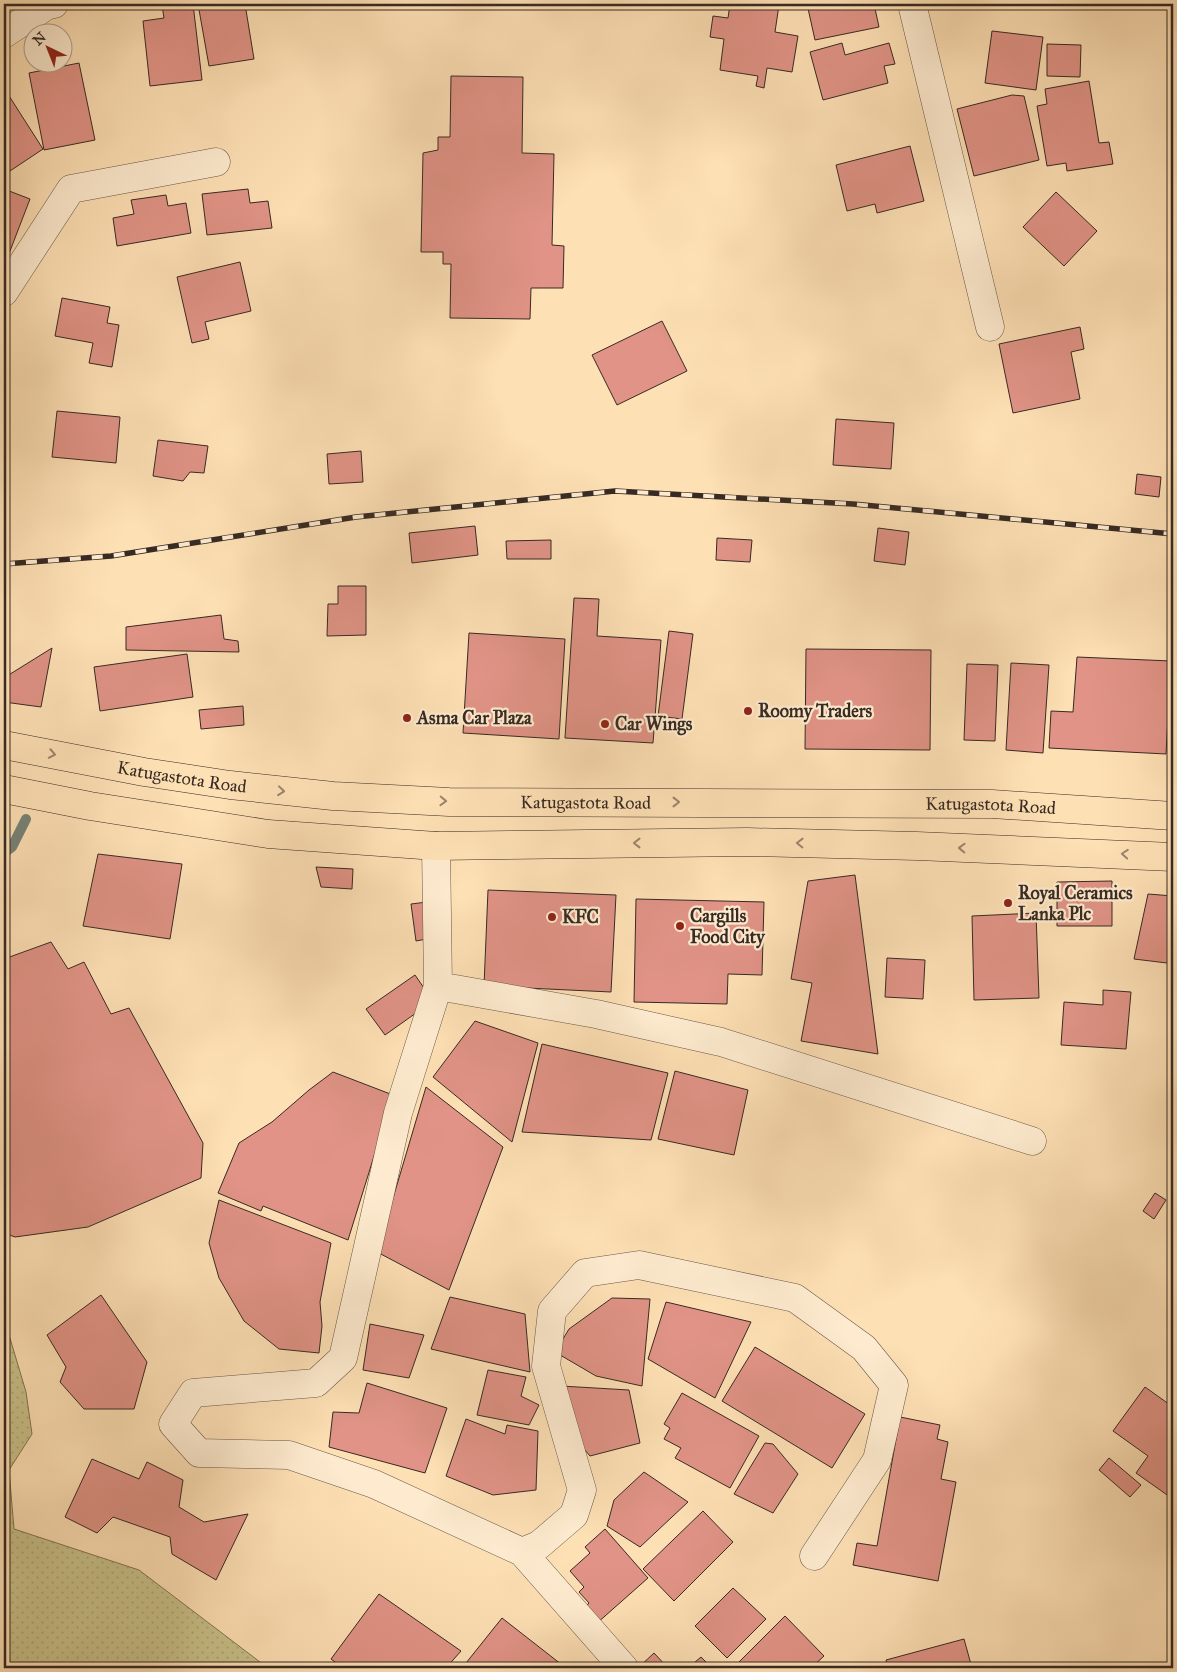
<svg xmlns="http://www.w3.org/2000/svg" width="1177" height="1672" viewBox="0 0 1177 1672" font-family="'IM FELL Great Primer',serif">
<defs>
<pattern id="grass-dots" width="8" height="8" patternUnits="userSpaceOnUse" patternTransform="scale(1.25)"><rect width="8" height="8" fill="#c8c088"/><path d="M2 2h.1M6 6h.1" fill="none" stroke="#aca575" stroke-width="1.8" stroke-linecap="round"/></pattern>
</defs>
<rect width="100%" height="100%" fill="#fee0b5"/>
<filter id="stains"><feTurbulence type="fractalNoise" baseFrequency=".004" numOctaves="4"/><feColorMatrix values="0 0 0 0 .2 0 0 0 0 .09 0 0 0 0 .02 0 0 0 .5 -.17"/></filter>
<radialGradient id="worn" r=".72"><stop offset=".6" stop-color="#630" stop-opacity="0"/><stop offset="1" stop-color="#630" stop-opacity=".3"/></radialGradient>
<!-- grass -->
<path fill="url(#grass-dots)" stroke="#807556" d="M 4,1318 L 26,1392 L 32,1434 L 9,1470 L 14,1529 L 139,1570 L 260,1662 L 261,1668 L 4,1668 Z"/>
<g fill="none" stroke-linecap="round" stroke-linejoin="round">
<!-- stream -->
<path stroke="#768277" stroke-width="10" d="M 4,853 L 12,847 L 26,819"/>
</g>
<!-- building -->
<path fill="#e09386" stroke="#372a23" d="M 193,4 L 202,80 L 150,86 L 143,21 L 164,18 L 162,5 Z
M 198,4 L 245,4 L 254,59 L 209,66 Z
M 730,4 L 779,5 L 775,32 L 798,36 L 792,72 L 767,68 L 764,88 L 756,86 L 758,76 L 720,70 L 724,39 L 710,37 L 713,16 L 728,18 Z
M 807,4 L 874,4 L 879,27 L 815,40 Z
M 992,31 L 1043,37 L 1036,90 L 985,83 Z
M 842,43 L 845,55 L 889,43 L 895,64 L 884,66 L 888,83 L 823,100 L 810,52 Z
M 1047,44 L 1081,45 L 1080,77 L 1047,76 Z
M 79,63 L 95,140 L 44,150 L 29,73 Z
M 451,76 L 523,77 L 522,153 L 554,154 L 552,245 L 564,246 L 563,288 L 531,288 L 530,319 L 450,318 L 451,264 L 443,264 L 443,252 L 421,252 L 423,153 L 438,150 L 438,137 L 450,137 Z
M 1089,81 L 1099,143 L 1109,142 L 1113,164 L 1067,171 L 1066,163 L 1047,166 L 1037,106 L 1047,104 L 1045,89 Z
M 4,88 L 43,149 L 4,175 Z
M 1012,95 L 1024,96 L 1039,160 L 974,176 L 957,109 Z
M 910,146 L 924,201 L 877,213 L 875,204 L 847,211 L 836,165 Z
M 4,189 L 30,199 L 5,264 L 4,264 Z
M 248,189 L 250,203 L 268,201 L 272,228 L 207,235 L 202,194 Z
M 1056,192 L 1097,231 L 1064,266 L 1023,227 Z
M 166,195 L 168,206 L 186,203 L 191,233 L 117,246 L 113,218 L 134,214 L 131,200 Z
M 240,262 L 251,311 L 205,322 L 209,339 L 192,343 L 177,277 Z
M 62,298 L 110,307 L 107,323 L 119,325 L 112,367 L 89,363 L 93,343 L 55,336 Z
M 662,321 L 687,371 L 617,405 L 592,355 Z
M 1080,327 L 1084,349 L 1071,352 L 1080,399 L 1013,413 L 999,344 Z
M 57,411 L 120,417 L 116,463 L 52,457 Z
M 836,419 L 894,423 L 891,469 L 833,465 Z
M 158,440 L 208,446 L 204,473 L 190,472 L 183,481 L 153,476 Z
M 361,451 L 363,482 L 329,484 L 327,454 Z
M 1137,474 L 1161,477 L 1159,497 L 1135,494 Z
M 475,526 L 478,555 L 412,563 L 409,533 Z
M 878,528 L 909,532 L 905,565 L 874,561 Z
M 717,538 L 752,540 L 750,562 L 716,560 Z
M 551,540 L 551,559 L 507,559 L 506,541 Z
M 338,586 L 366,586 L 366,635 L 327,636 L 328,604 L 338,604 Z
M 574,598 L 599,599 L 597,636 L 661,640 L 653,743 L 565,738 Z
M 221,615 L 224,639 L 238,641 L 239,652 L 126,650 L 126,627 Z
M 669,631 L 693,634 L 682,719 L 658,716 Z
M 469,633 L 565,639 L 559,739 L 463,733 Z
M 52,648 L 41,707 L 4,702 L 4,688 L 7,676 Z
M 806,649 L 931,650 L 930,750 L 805,749 Z
M 187,654 L 193,697 L 100,711 L 94,667 Z
M 1077,657 L 1171,661 L 1166,754 L 1049,748 L 1051,711 L 1073,712 Z
M 1011,663 L 1049,665 L 1043,753 L 1006,750 Z
M 967,664 L 998,665 L 995,741 L 964,740 Z
M 243,706 L 244,725 L 201,729 L 199,710 Z
M 98,854 L 182,864 L 170,939 L 83,926 Z
M 316,867 L 353,869 L 352,889 L 321,887 Z
M 855,875 L 878,1054 L 801,1041 L 812,983 L 791,979 L 808,881 Z
M 1112,881 L 1112,926 L 1057,926 L 1057,882 Z
M 488,890 L 616,895 L 611,992 L 484,986 Z
M 1148,894 L 1173,896 L 1173,941 L 1167,963 L 1134,959 Z
M 636,899 L 764,902 L 762,975 L 728,974 L 727,1004 L 634,1002 Z
M 427,902 L 432,938 L 416,941 L 411,904 Z
M 1036,913 L 1039,998 L 974,1000 L 972,916 Z
M 51,942 L 68,969 L 84,962 L 111,1014 L 129,1008 L 203,1143 L 201,1178 L 88,1227 L 15,1237 L 4,1233 L 4,959 Z
M 887,958 L 925,960 L 923,999 L 885,997 Z
M 415,975 L 433,1001 L 385,1035 L 366,1009 Z
M 1103,990 L 1131,992 L 1126,1049 L 1061,1045 L 1064,1002 L 1103,1005 Z
M 475,1021 L 538,1043 L 512,1142 L 433,1077 Z
M 542,1044 L 668,1073 L 651,1140 L 522,1132 Z
M 675,1071 L 748,1090 L 734,1155 L 658,1139 Z
M 333,1072 L 393,1095 L 348,1240 L 263,1206 L 261,1211 L 218,1193 L 239,1143 L 272,1122 L 309,1090 Z
M 426,1087 L 503,1147 L 449,1290 L 377,1252 Z
M 1155,1193 L 1166,1200 L 1154,1219 L 1143,1211 Z
M 219,1200 L 331,1243 L 320,1302 L 322,1326 L 319,1353 L 279,1349 L 244,1321 L 219,1278 L 209,1243 Z
M 101,1295 L 147,1362 L 134,1409 L 84,1409 L 60,1382 L 66,1367 L 47,1335 Z
M 450,1297 L 525,1314 L 530,1372 L 431,1349 Z
M 612,1298 L 650,1299 L 642,1386 L 596,1376 L 555,1352 L 569,1329 Z
M 666,1302 L 751,1322 L 715,1398 L 648,1359 Z
M 370,1324 L 424,1335 L 409,1378 L 363,1370 Z
M 755,1347 L 865,1414 L 832,1468 L 722,1401 Z
M 488,1370 L 526,1377 L 521,1396 L 539,1405 L 529,1425 L 477,1415 Z
M 367,1383 L 447,1408 L 425,1473 L 329,1447 L 333,1412 L 359,1413 Z
M 561,1386 L 629,1390 L 640,1443 L 590,1456 L 574,1437 Z
M 1145,1387 L 1173,1407 L 1173,1493 L 1170,1497 L 1136,1473 L 1148,1456 L 1113,1431 Z
M 682,1393 L 759,1436 L 730,1488 L 675,1458 L 681,1448 L 664,1439 L 670,1428 L 664,1424 Z
M 900,1417 L 940,1425 L 937,1439 L 948,1442 L 941,1479 L 956,1482 L 938,1581 L 853,1565 L 857,1543 L 877,1546 Z
M 466,1419 L 505,1434 L 507,1425 L 538,1431 L 536,1490 L 493,1495 L 446,1476 Z
M 765,1443 L 773,1444 L 798,1474 L 773,1513 L 734,1494 Z
M 1109,1458 L 1141,1485 L 1130,1497 L 1099,1470 Z
M 92,1459 L 139,1479 L 147,1462 L 183,1480 L 179,1507 L 204,1522 L 248,1514 L 216,1580 L 172,1554 L 170,1537 L 113,1517 L 97,1533 L 65,1517 Z
M 644,1472 L 688,1502 L 640,1547 L 607,1526 L 614,1500 Z
M 703,1511 L 733,1542 L 674,1601 L 643,1569 Z
M 605,1529 L 648,1578 L 596,1624 L 583,1609 L 589,1603 L 579,1592 L 584,1587 L 570,1571 L 590,1553 L 585,1547 Z
M 733,1588 L 766,1619 L 727,1658 L 695,1626 Z
M 379,1594 L 461,1651 L 446,1668 L 343,1668 L 331,1659 Z
M 785,1616 L 824,1656 L 811,1668 L 733,1668 Z
M 502,1618 L 566,1668 L 462,1668 Z
M 964,1639 L 972,1668 L 888,1668 L 886,1660 Z
M 654,1653 L 668,1668 L 638,1668 Z
M 701,1657 L 712,1668 L 688,1668 Z"/>
<g fill="none" stroke-linecap="round" stroke-linejoin="round">
<defs>
<path id="minor" d="M 912,4 L 990,327
M 4,34 L 46,6 L 54,4
M 4,292 L 71,189 L 216,162
M 436,846 L 438,986 L 398,1113 L 343,1358 L 316,1383 L 193,1393 L 173,1424 L 199,1453 L 289,1455 L 374,1484 L 522,1552 L 624,1668
M 438,986 L 596,1014 L 721,1042 L 1032,1141
M 522,1552 L 539,1545 L 574,1515 L 582,1490 L 546,1366 L 552,1311 L 585,1273 L 639,1265 L 795,1298 L 864,1348 L 894,1385 L 877,1460 L 814,1556"/>
<g id="highway">
<path id="s1" d="M 4,745 L 144,772 L 230,785 L 333,796 L 449,802 L 992,804 L 1173,816"/>
<path d="M 4,789 L 90,806 L 268,834 L 436,846 L 747,842 L 917,846 L 1173,857"/>
</g>
</defs>
<!-- minor casing -->
<use href="#minor" stroke="#695848" stroke-width="29"/>
<!-- highway casing -->
<use href="#highway" stroke="#372a23" stroke-width="29"/>
<!-- minor -->
<use href="#minor" stroke="#feebcf" stroke-width="28"/>
<!-- highway -->
<use href="#highway" stroke="#fee0b5" stroke-width="28"/>
<defs>
<path id="rail" d="M 4,564 L 111,556 L 356,517 L 615,491 L 853,504 L 1173,534"/>
</defs>
<!-- rail casing -->
<use href="#rail" stroke="#372a23" stroke-width="5.5"/>
<!-- rail -->
<use href="#rail" stroke="#feebcf" stroke-width="4" stroke-dasharray="11" stroke-linecap="butt"/>
</g>
<!-- one-way arrows -->
<defs><path id="oneway-chevron" d="M-2-3.5L2.5 0L-2 3.5" fill="none" stroke-width="1.6" stroke-linecap="round" stroke-linejoin="round" transform="scale(1.25)"/></defs>
<g stroke="#9a856c">
<use href="#oneway-chevron" transform="translate(52 754) rotate(11)"/>
<use href="#oneway-chevron" transform="translate(281 791) rotate(6)"/>
<use href="#oneway-chevron" transform="translate(443 801) rotate(2)"/>
<use href="#oneway-chevron" transform="translate(676 802)"/>
<use href="#oneway-chevron" transform="translate(637 843) rotate(180)"/>
<use href="#oneway-chevron" transform="translate(800 843) rotate(-179)"/>
<use href="#oneway-chevron" transform="translate(962 848) rotate(-178)"/>
<use href="#oneway-chevron" transform="translate(1125 854) rotate(-176)"/>
</g>
<!-- markers -->
<g fill="#8f2418" stroke="#feebcf" stroke-width="2">
<circle cx="748" cy="711" r="5"/>
<circle cx="407" cy="718" r="5"/>
<circle cx="605" cy="724" r="5"/>
<circle cx="1008" cy="903" r="5"/>
<circle cx="552" cy="917" r="5"/>
<circle cx="680" cy="926" r="5"/>
</g>
<g text-anchor="middle" dominant-baseline="central" stroke-width="4.5" stroke-linejoin="round" paint-order="stroke">
<!-- poi labels -->
<g font-size="18" font-weight="bold" fill="#372a23" stroke="#feebcf" text-anchor="start">
<text x="758" y="711">Roomy Traders</text>
<text x="417" y="718">Asma Car Plaza</text>
<text x="615" y="724">Car Wings</text>
<text x="1018" y="893">Royal Ceramics<tspan x="1018" dy="21">Lanka Plc</tspan></text>
<text x="690" y="916">Cargills<tspan x="690" dy="21">Food City</tspan></text>
<text x="562" y="917">KFC</text>
</g>
<!-- street labels -->
<g font-size="18" fill="#372a23" stroke="#feebcf">
<text stroke="none"><textPath href="#s1" startOffset="181">Katugastota Road</textPath></text>
<text stroke="none"><textPath href="#s1" startOffset="586">Katugastota Road</textPath></text>
<text stroke="none"><textPath href="#s1" startOffset="991">Katugastota Road</textPath></text>
</g>
</g>
<!-- margin -->
<rect width="1177" height="1672" fill="none" stroke="#fee0b5" stroke-width="20"/>
<rect x="5" y="5" width="1167" height="1662" fill="none" stroke="#372a23" stroke-width="2.5"/>
<rect x="10" y="10" width="1157" height="1652" fill="none" stroke="#372a23"/>
<!-- north arrow -->
<g transform="translate(48 48) rotate(317)"><circle r="24" fill="#feebcf" stroke="#ae9e8a"/>
<path d="M0-4L9 19L0 12L-9 19Z" fill="#8f2418"/>
<text y="-8" font-size="14" font-weight="bold" text-anchor="middle" fill="#372a23">N</text>
</g>
<rect width="100%" height="100%" filter="url(#stains)"/>
<rect width="100%" height="100%" fill="url(#worn)"/>
</svg>
